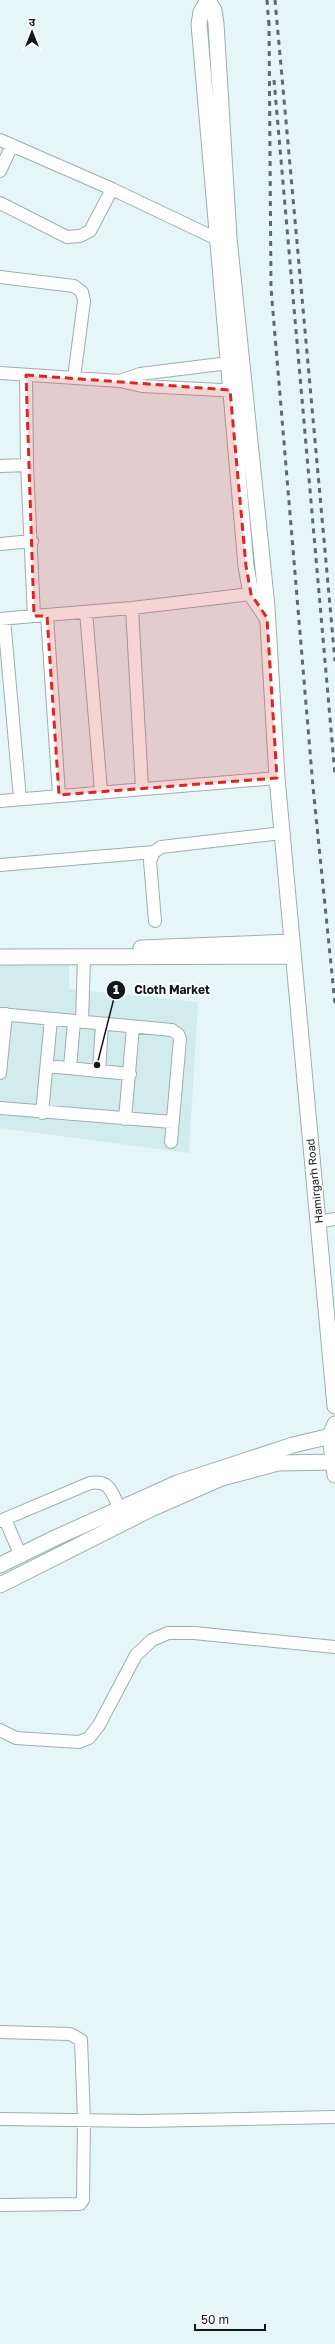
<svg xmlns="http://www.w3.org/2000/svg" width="335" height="2344" viewBox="0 0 335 2344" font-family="'Golos Text','Noto Sans Devanagari',sans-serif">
<rect width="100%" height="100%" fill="#e6f6f7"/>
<!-- built -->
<path fill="#d2ecee" d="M 0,961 L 69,964 L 69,989 L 198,1002 L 189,1153 L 0,1128 Z"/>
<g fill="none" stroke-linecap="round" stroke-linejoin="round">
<defs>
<path id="minor" d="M 0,140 L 112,189 L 217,239
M 0,171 L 12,145
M 0,203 L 67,237 L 80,236 L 90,231 L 112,189
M 0,277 L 74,286 L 82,292 L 84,301 L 74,378
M 0,373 L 120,381 L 142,386 L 240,391
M 120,381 L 140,374 L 237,362
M 27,465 L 34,616 L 132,608 L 259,593
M 0,466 L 27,465 L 26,375
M 0,544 L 32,541
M 132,608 L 142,788
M 86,612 L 101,791
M 47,616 L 59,795
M 0,619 L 34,616
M 4,619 L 20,799
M 0,801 L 277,778
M 0,865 L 154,852
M 155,921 L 150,861 L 154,852 L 161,847 L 282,833
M 0,1014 L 172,1030 L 178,1034 L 180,1039 L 171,1142
M 82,1022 L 84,959
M 47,1066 L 130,1074
M 70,1068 L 74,1021
M 99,1071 L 102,1024
M 0,1073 L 6,1014
M 0,1108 L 172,1122
M 42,1113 L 51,1019
M 125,1119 L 133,1027
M 318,1222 L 335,1219
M 5,1519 L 20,1554
M 0,1521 L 90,1483 C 111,1480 111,1492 120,1509
M 0,1730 L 16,1738 L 79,1742 L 89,1738 L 99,1725 L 136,1655 L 152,1640 L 168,1633 L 194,1633 L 335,1647
M 0,2032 L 70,2034 L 81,2040 L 84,2120 L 83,2200 L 80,2204 L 0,2205
M 0,2119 L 142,2121 L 335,2117"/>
<path id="major" d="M 208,0 L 201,12 L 199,24 L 246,566 L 251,594 L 267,618
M 208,1 L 214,10 L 216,24 L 229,238 L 267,607 L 277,778 L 335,1406
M 141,948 L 292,942
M 0,957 L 293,956
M 335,1424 L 330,1436 L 335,1475
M 0,1565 L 55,1538 L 177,1483 L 293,1445 L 335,1435
M 0,1585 L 151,1509 L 222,1478 L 278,1463 L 335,1462"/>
</defs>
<!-- minor casing -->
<use href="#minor" stroke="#9eadae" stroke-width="14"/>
<!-- major casing -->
<use href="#major" stroke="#9eadae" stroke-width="17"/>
<!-- minor -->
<use href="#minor" stroke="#fff" stroke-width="12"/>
<!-- major -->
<use href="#major" stroke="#fff" stroke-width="15"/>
<!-- rail -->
<path stroke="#60696a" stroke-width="3" stroke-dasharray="5 5" stroke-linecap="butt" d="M 267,0 L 269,26
M 275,0 L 335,661
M 269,21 L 271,288 L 313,787 L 335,1004
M 274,80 L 335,775"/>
</g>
<!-- marked area -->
<path fill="#d62828" fill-opacity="0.2" stroke="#d62828" stroke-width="3" stroke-dasharray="8 5" stroke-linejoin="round" d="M 26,375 L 230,390 L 246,566 L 251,594 L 267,618 L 277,778 L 59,795 L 47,616 L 34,616 Z"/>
<g text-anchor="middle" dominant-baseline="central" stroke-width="3.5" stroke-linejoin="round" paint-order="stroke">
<!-- street labels -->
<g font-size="11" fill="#121718" stroke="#fff">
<text transform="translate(314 1181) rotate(-96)">Hamirgarh Road</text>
</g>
</g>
<!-- callouts -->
<path fill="none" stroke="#121718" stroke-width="1.5" d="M97 1065L116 990"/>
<g fill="#121718" stroke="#fff" stroke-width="1.5">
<circle cx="97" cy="1065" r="4"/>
<circle cx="116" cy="990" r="10"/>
</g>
<g font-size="12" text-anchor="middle" font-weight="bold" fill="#fff">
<text x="116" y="994">1</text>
</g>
<g font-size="12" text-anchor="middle" font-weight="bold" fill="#121718" stroke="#fff" stroke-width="3.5" stroke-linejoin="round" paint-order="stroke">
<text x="172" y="994">Cloth Market</text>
</g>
<!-- north arrow -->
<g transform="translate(32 32)" stroke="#ffffff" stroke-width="3" paint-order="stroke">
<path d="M0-3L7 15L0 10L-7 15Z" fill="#121718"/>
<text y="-6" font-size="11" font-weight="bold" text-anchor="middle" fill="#121718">उ</text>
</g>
<!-- scale -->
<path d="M195 2324v6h70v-6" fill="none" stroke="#121718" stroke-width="2"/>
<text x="201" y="2324" font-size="12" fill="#121718" stroke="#ffffff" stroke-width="3" paint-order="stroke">50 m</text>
</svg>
